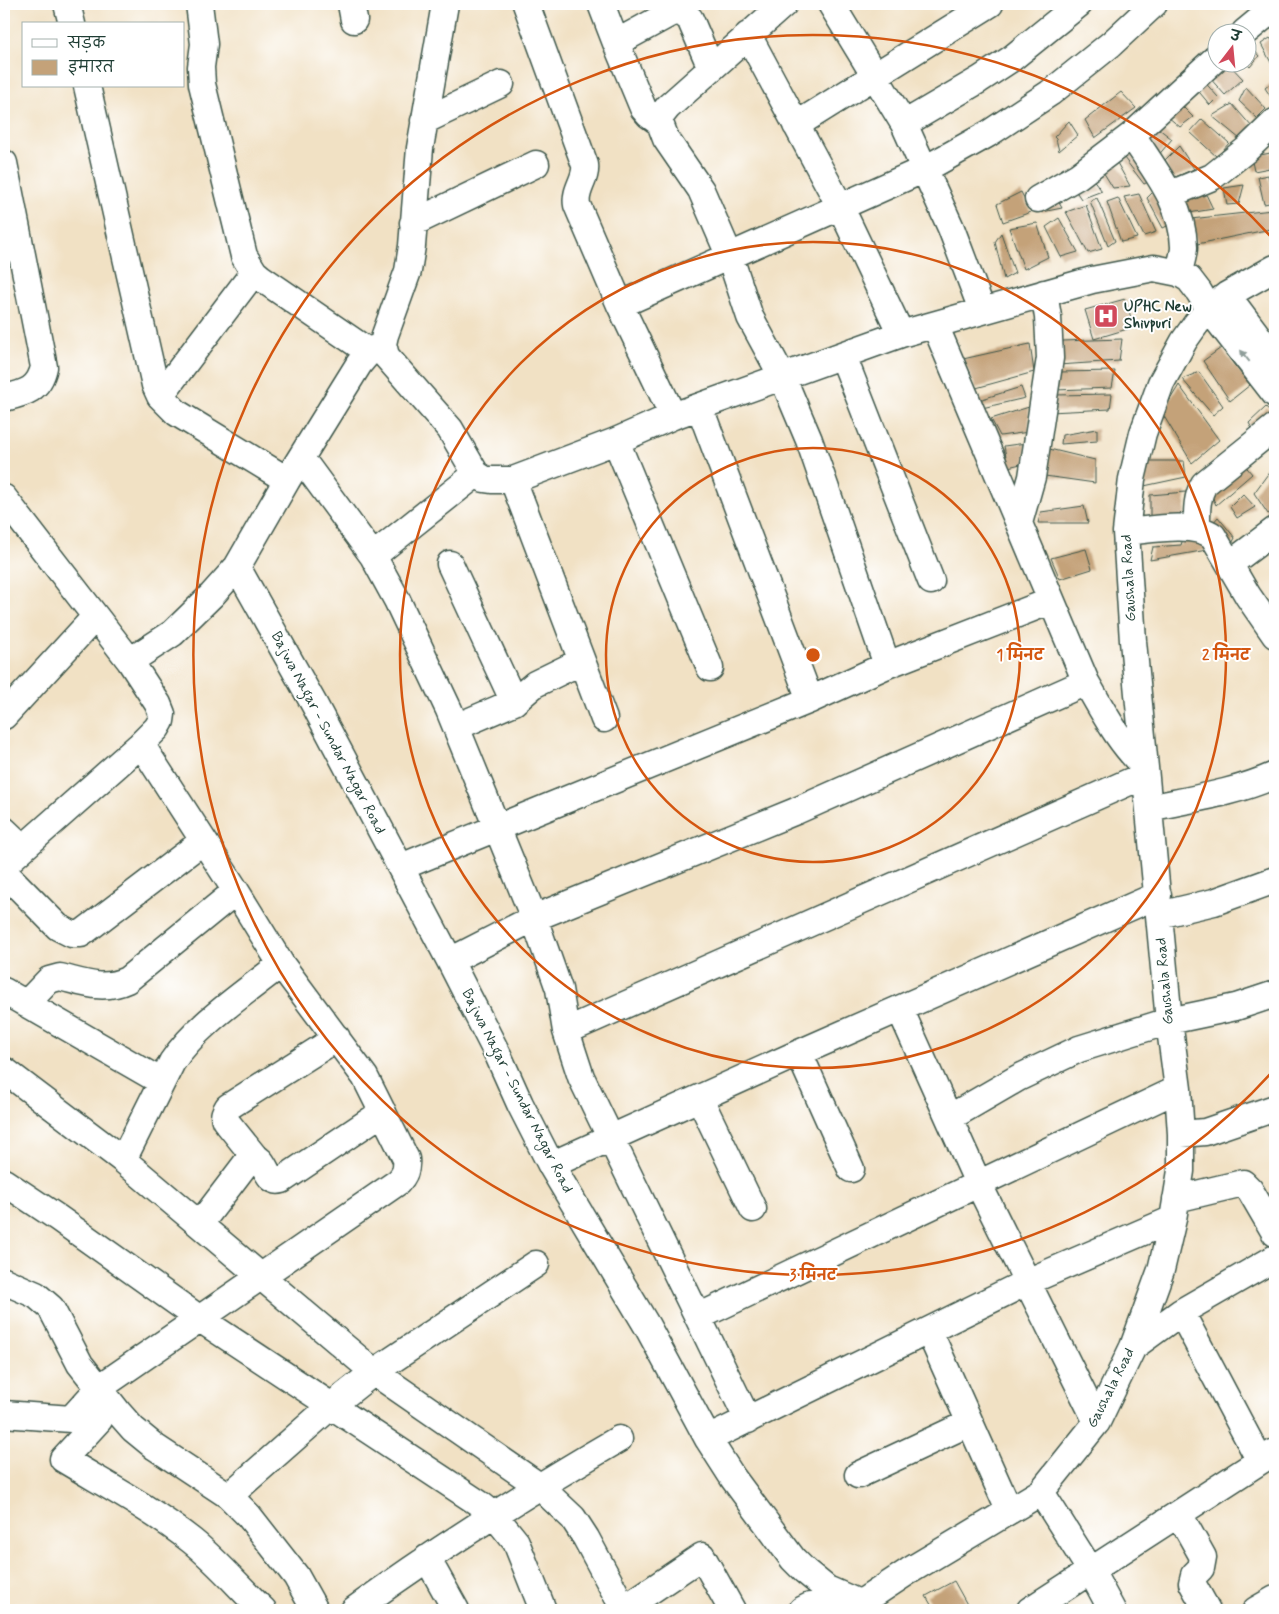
<svg xmlns="http://www.w3.org/2000/svg" width="1279" height="1614" viewBox="0 0 1279 1614" font-family="Mynerve,'Playpen Sans Deva',sans-serif">
<rect width="100%" height="100%" fill="#fff"/>
<filter id="ink" filterUnits="userSpaceOnUse"><feTurbulence type="fractalNoise" baseFrequency=".02" numOctaves="2"/><feDisplacementMap in="SourceGraphic" scale="10" xChannelSelector="R" yChannelSelector="G"/><feConvolveMatrix kernelMatrix="1 2 1 2 8 2 1 2 1" color-interpolation-filters="sRGB"/></filter>
<filter id="wash" filterUnits="userSpaceOnUse"><feTurbulence type="fractalNoise" baseFrequency=".0096" numOctaves="4" result="noise"/><feDisplacementMap in="SourceGraphic" scale="20" xChannelSelector="R" yChannelSelector="G"/><feGaussianBlur stdDeviation="1.12" result="paint"/><feColorMatrix in="noise" values="0 0 0 0 0 0 0 0 0 0 0 0 0 0 0 0 0 1.4 0 .05"/><feComposite in="paint" operator="in"/></filter>
<g filter="url(#wash)">
<rect width="100%" height="100%" fill="#f1e1c4"/>
<g id="blocks">
<!-- building -->
<path fill="#c4a279" d="M 1270,38 L 1275,44 L 1275,70 L 1261,44 Z
M 1246,41 L 1259,56 L 1250,67 L 1246,63 Z
M 1227,62 L 1243,79 L 1225,95 L 1208,76 Z
M 1201,78 L 1218,97 L 1210,105 L 1195,87 Z
M 1275,80 L 1275,103 L 1265,88 Z
M 1246,87 L 1266,109 L 1257,118 L 1239,101 Z
M 1121,92 L 1136,108 L 1095,138 L 1085,120 Z
M 1178,102 L 1193,117 L 1180,127 L 1168,117 Z
M 1232,104 L 1252,127 L 1240,139 L 1212,116 Z
M 1202,119 L 1229,143 L 1217,157 L 1190,132 Z
M 1069,121 L 1078,135 L 1059,151 L 1056,139 L 1054,137 Z
M 1154,125 L 1172,139 L 1157,157 L 1143,133 Z
M 1179,146 L 1194,169 L 1171,179 L 1165,160 Z
M 1133,148 L 1154,179 L 1144,184 L 1124,158 Z
M 1275,152 L 1275,167 L 1254,171 L 1251,157 Z
M 1116,161 L 1130,186 L 1113,188 L 1102,170 Z
M 1268,175 L 1275,202 L 1264,204 L 1258,177 Z
M 1092,178 L 1102,191 L 1081,199 L 1073,187 Z
M 1244,185 L 1239,204 L 1227,205 L 1224,188 Z
M 1157,188 L 1175,222 L 1163,228 L 1147,198 Z
M 1204,190 L 1213,209 L 1183,214 L 1182,198 Z
M 1021,192 L 1031,212 L 1003,222 L 997,204 Z
M 1054,194 L 1062,208 L 1042,212 L 1037,202 Z
M 1139,194 L 1156,232 L 1144,236 L 1124,197 Z
M 1097,198 L 1115,241 L 1108,246 L 1090,201 Z
M 1118,198 L 1137,238 L 1121,242 L 1107,202 Z
M 1086,205 L 1102,249 L 1088,253 L 1066,212 Z
M 1272,210 L 1271,229 L 1197,244 L 1191,219 Z
M 1059,218 L 1078,252 L 1061,257 L 1046,227 Z
M 1037,223 L 1048,257 L 1024,269 L 1009,228 Z
M 1001,233 L 1015,273 L 1004,279 L 995,242 Z
M 1125,299 L 1134,327 L 1094,339 L 1085,310 Z
M 1122,339 L 1119,361 L 1058,365 L 1063,341 Z
M 1030,344 L 1034,372 L 976,388 L 963,359 Z
M 1221,348 L 1250,385 L 1230,401 L 1203,361 Z
M 1115,371 L 1112,388 L 1055,390 L 1058,372 Z
M 1199,372 L 1223,406 L 1213,415 L 1182,379 Z
M 1179,385 L 1219,440 L 1192,463 L 1162,413 Z
M 1021,387 L 1025,398 L 982,408 L 979,400 Z
M 1112,394 L 1110,409 L 1050,412 L 1055,395 Z
M 1029,407 L 1029,432 L 1000,436 L 991,419 Z
M 1266,407 L 1275,417 L 1255,434 L 1249,423 Z
M 1097,429 L 1097,441 L 1061,444 L 1062,435 Z
M 1026,443 L 1025,463 L 1008,467 L 1004,446 Z
M 1041,447 L 1095,460 L 1095,483 L 1045,476 Z
M 1145,461 L 1184,461 L 1186,477 L 1144,486 Z
M 1243,463 L 1252,474 L 1216,505 L 1211,494 Z
M 1270,471 L 1275,478 L 1275,510 L 1268,514 L 1254,493 Z
M 1186,492 L 1184,518 L 1150,520 L 1150,495 Z
M 1243,494 L 1255,507 L 1237,518 L 1230,507 Z
M 1084,506 L 1088,523 L 1038,523 L 1041,512 Z
M 1218,517 L 1235,538 L 1229,549 L 1213,523 Z
M 1184,536 L 1203,537 L 1207,550 L 1150,560 L 1153,547 L 1181,545 Z
M 1086,549 L 1092,569 L 1060,579 L 1051,558 Z
M 954,1581 L 970,1610 L 934,1610 L 926,1596 Z"/>
</g>
</g>
<g filter="url(#ink)">
<use href="#blocks" fill-opacity="0" stroke="#3e564a" stroke-width="1"/>
<g fill="none" stroke-linecap="round" stroke-linejoin="round">
<defs>
<path id="minor" d="M 67,4 L 72,24
M 199,4 L 204,44 L 201,67 L 202,84 L 244,256 L 254,272 L 261,278 L 369,352
M 351,4 L 354,20
M 445,4 L 420,148 L 412,246 L 408,271 L 385,335 L 383,344 L 386,356 L 450,429 L 476,474 L 484,479 L 491,480 L 513,480 L 616,441 L 673,416 L 901,334 L 1092,280 L 1154,268 L 1179,273 L 1189,279 L 1199,292 L 1209,309 L 1275,394
M 526,4 L 585,165 C 587,179 574,190 577,205 L 620,305 L 673,416
M 601,4 L 616,43 L 643,108 L 649,115 L 660,123
M 784,4 L 668,107 L 660,117 L 660,123 L 666,139 L 701,190 L 730,257 L 750,317 L 782,376 L 809,440 L 887,665
M 831,4 L 904,124 L 951,228 L 982,310
M 1245,32 L 1268,13
M 748,35 L 841,208 L 901,334
M 616,43 L 669,14 L 680,11 L 690,19 L 711,68
M 87,86 L 155,385 L 160,396 L 177,413 L 287,480
M 424,121 L 501,84
M 904,124 L 979,80 L 1011,59 L 1079,4
M 796,125 L 990,4
M 4,163 L 44,367 C 39,390 25,393 4,398
M 1171,194 L 1212,177 L 1246,150 L 1275,122
M 1038,199 L 1078,176 L 1132,135
M 413,223 L 536,164
M 1179,273 C 1180,265 1184,255 1184,247 C 1183,203 1154,170 1132,135 L 1216,58
M 1227,295 L 1275,359
M 620,305 L 925,169 L 988,134 L 1050,93 L 1111,44 L 1154,4
M 935,325 L 1086,682 C 1104,713 1119,743 1145,767
M 843,356 L 931,581
M 160,396 L 254,272
M 700,408 L 810,700
M 616,441 L 710,668
M 301,458 L 373,556 L 397,600 L 449,710 L 534,918 L 559,989 L 566,1031 L 581,1077 L 748,1420
M 513,480 L 604,719
M 4,498 L 130,661 L 158,704 L 162,714 L 161,721 L 157,728 L 141,744 L 4,865
M 1019,523 L 1032,477 L 1050,358 L 1048,317 L 1044,293
M 1197,528 C 1197,512 1196,498 1204,484 L 1275,427
M 1126,532 C 1150,530 1193,521 1213,536 L 1248,596 L 1275,635
M 373,556 L 476,474
M 450,564 L 514,702
M 1230,564 L 1275,530
M 237,567 L 314,704 L 450,961 L 498,1055 L 520,1104 L 551,1165 L 647,1326 L 708,1439 L 733,1478 L 793,1559 L 805,1571 L 827,1589 L 859,1603
M 130,661 L 173,633 L 212,595 L 237,567 L 287,480 L 359,364 L 369,352 L 383,344
M 4,716 L 95,617
M 456,727 L 514,702 L 535,684 L 582,661
M 1149,808 C 1192,799 1235,793 1275,775
M 4,830 L 22,847
M 401,867 L 810,700 L 887,665 L 1051,601
M 4,872 L 58,927 L 72,934 L 81,934 L 203,841
M 1159,915 L 1214,902 L 1275,880
M 450,961 L 534,918 L 796,811 L 1086,682
M 4,991 L 162,1082
M 26,1004 L 49,980 L 60,977 C 85,983 103,991 127,980 L 236,891 L 141,744
M 900,1009 L 978,1183 L 1097,1422
M 566,1031 L 1111,790 L 1129,782 L 1146,780
M 799,1053 L 851,1169
M 4,1070 L 123,1160 L 374,1372 L 539,1486 L 573,1518 L 586,1538 L 624,1609
M 700,1099 L 753,1209
M 949,1118 L 1018,1078 L 1079,1049 L 1169,1021 L 1236,1007 L 1275,994
M 1181,1134 L 1205,1132 L 1275,1108
M 254,1156 L 225,1120 C 223,1115 225,1112 228,1107 L 337,1038
M 123,1160 L 172,1062 C 197,1024 245,993 281,964
M 551,1165 L 799,1053 L 1158,895
M 4,1182 L 58,1218 L 200,1319 L 480,1504 L 495,1516 L 516,1542 L 543,1610
M 1176,1199 L 1243,1183 L 1250,1190 L 1275,1233
M 200,1224 L 251,1157 C 268,1156 264,1185 282,1180 L 383,1112
M 4,1281 L 36,1295 L 51,1308 L 80,1364 L 118,1412 L 133,1429 L 155,1447 L 229,1496 L 249,1516 L 296,1576 L 315,1610
M 1181,1312 L 1260,1461 L 1275,1452
M 698,1317 L 1178,1089
M 929,1331 L 1009,1510
M 1133,1347 L 1181,1312 L 1275,1258
M 99,1388 L 99,1420 L 63,1459 C 106,1485 152,1509 192,1541 C 218,1562 239,1587 263,1610
M 4,1414 L 71,1419 L 99,1388 L 398,1182 C 405,1175 407,1169 406,1159 L 365,1077 L 281,964 L 236,891
M 708,1439 L 1027,1282 L 1173,1219
M 858,1475 L 969,1423
M 1041,1492 L 1091,1571 L 1112,1610
M 229,1496 L 331,1406 L 374,1372 L 536,1264
M 1179,1514 L 1203,1557 L 1201,1568 L 1194,1575 L 1192,1583 L 1207,1610
M 427,1558 L 456,1610
M 354,1610 C 439,1548 528,1492 619,1439
M 622,1610 L 702,1556 L 732,1610
M 802,1610 L 810,1606 L 853,1607
M 850,1610 L 909,1571 L 1041,1492 L 1097,1422 L 1133,1347 L 1161,1270 L 1173,1219 L 1181,1171 L 1181,1134 L 1178,1089 L 1169,1021 L 1133,641 L 1126,532 L 1132,479 L 1143,433 L 1161,383 L 1184,341 L 1196,324 L 1209,309 L 1227,295 L 1275,268
M 1030,1610 L 1260,1461
M 1256,1610 L 1275,1599"/>
</defs>
<!-- minor casing -->
<use href="#minor" stroke="#3e564a" stroke-width="29"/>
<!-- minor -->
<use href="#minor" stroke="#fff" stroke-width="26"/>
</g>
<!-- one-way arrows -->
<defs><path id="oneway-solid" d="M-6-.8H1V-3.2L6.5 0L1 3.2V.8H-6Z" transform="scale(1.25)"/></defs>
<use fill="#8f9e9a" href="#oneway-solid" transform="translate(1245 356) rotate(-128)"/>
</g>
<!-- distance rings -->
<g fill="none" stroke="#d45610" stroke-width="2.5">
<circle cx="813" cy="655" r="207"/>
<circle cx="813" cy="655" r="413"/>
<path d="M1274 1070A620 620 0 1 1 1274 240"/>
</g>
<!-- icons -->
<defs>
<symbol id="hospital-square" viewBox="-11 -11 22 22"><rect x="-9" y="-9" width="18" height="18" rx="4" fill="#d1495b" stroke="#fff"/><path d="M-5-5h3v3.5h4V-5h3V5h-3V1.5h-4V5h-3Z" fill="#fff"/></symbol>
</defs>
<g fill-rule="evenodd">
<use href="#hospital-square" x="1092" y="302" width="28" height="28"/>
</g>
<g text-anchor="middle" dominant-baseline="central" stroke-width="4" stroke-linejoin="round" paint-order="stroke">
<!-- poi labels -->
<g font-size="15" font-weight="bold" fill="#1f3d34" stroke="#fff" text-anchor="start">
<text x="1124" y="307">UPHC New<tspan x="1124" dy="17">Shivpuri</tspan></text>
</g>
<!-- street labels -->
<g font-size="15" fill="#1f3d34" stroke="#fff">
<text transform="translate(1129 578) rotate(-93)">Gaushala Road</text>
<text transform="translate(328 733) rotate(62)">Bajwa Nagar - Sundar Nagar Road</text>
<text transform="translate(1165 981) rotate(-95)">Gaushala Road</text>
<text transform="translate(517 1091) rotate(63)">Bajwa Nagar - Sundar Nagar Road</text>
<text transform="translate(1111 1388) rotate(-63)">Gaushala Road</text>
</g>
</g>
<circle cx="813" cy="655" r="8" fill="#d45610" stroke="#fff" stroke-width="2.5"/>
<g font-size="15" text-anchor="middle" font-weight="bold" fill="#d45610" stroke="#fff" stroke-width="4" stroke-linejoin="round" paint-order="stroke">
<text x="1020" y="660">1 मिनट</text>
<text x="1226" y="660">2 मिनट</text>
<text x="813" y="1280">3 मिनट</text>
</g>
<!-- margin -->
<rect width="1279" height="1614" fill="none" stroke="#fff" stroke-width="20"/>
<!-- legend -->
<rect x="22" y="22" width="162" height="65" fill="#ffffff" stroke="#a5b1ae"/>
<rect x="32" y="39" width="25" height="8" fill="#ffffff" stroke="#a5b1ae"/>
<text x="68" y="48" font-size="15" fill="#1f3d34">सड़क</text>
<rect x="32" y="60" width="25" height="15" fill="#c4a279" stroke="#a5b1ae"/>
<text x="68" y="72" font-size="15" fill="#1f3d34">इमारत</text>
<!-- north arrow -->
<g transform="translate(1232 48) rotate(16)"><circle r="24" fill="#ffffff" stroke="#a5b1ae"/>
<path d="M0-4L9 19L0 12L-9 19Z" fill="#d1495b"/>
<text y="-8" font-size="14" font-weight="bold" text-anchor="middle" fill="#1f3d34">उ</text>
</g>
</svg>
